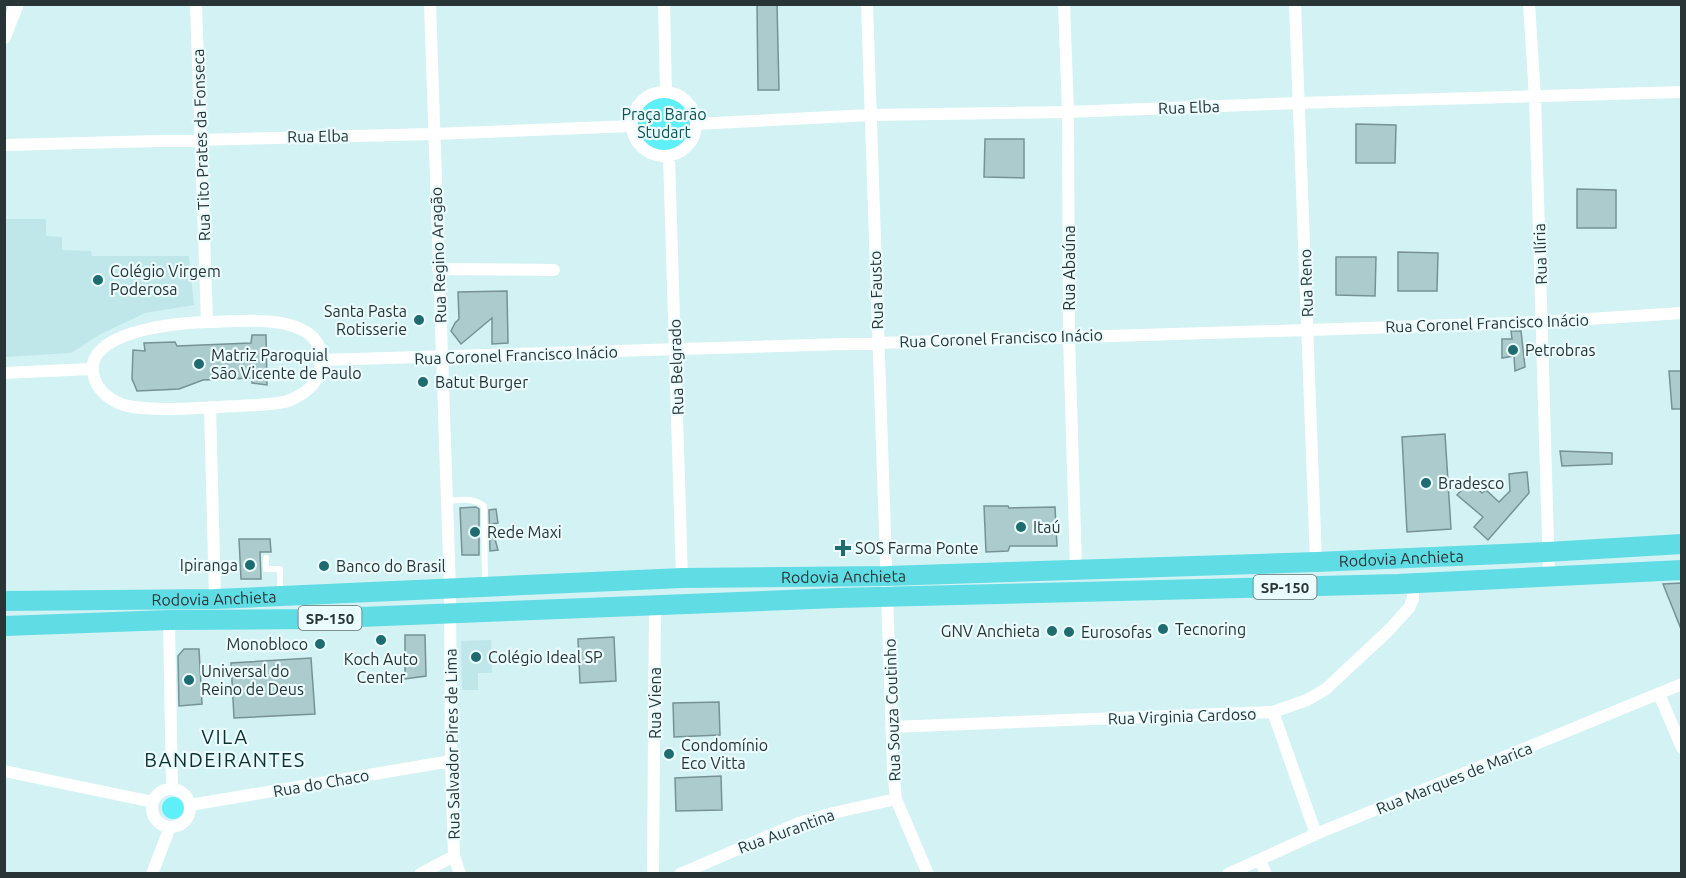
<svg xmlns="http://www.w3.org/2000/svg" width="1686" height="878" viewBox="0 0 1686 878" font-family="Ubuntu,sans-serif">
<rect width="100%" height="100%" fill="#d3f2f4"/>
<!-- built -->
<path fill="#bfe7ea" d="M 5,219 L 46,219 L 46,236 L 62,237 L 62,250 L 91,251 L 92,256 L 189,256 L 194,305 L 145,313 L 101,334 L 71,353 L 5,357 Z
M 491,640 L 492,673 L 478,673 L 478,690 L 462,690 L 461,641 Z"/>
<!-- green -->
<path fill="#5eeff9" d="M637 123a27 27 0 1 1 54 0a27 27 0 1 1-54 0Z
M162 808a11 11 0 1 1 22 0a11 11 0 1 1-22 0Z"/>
<!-- building -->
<path fill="#accbcd" stroke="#769294" stroke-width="1.5" d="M 757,4 L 777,4 L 779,90 L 758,90 Z
M 1356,124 L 1396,125 L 1395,163 L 1356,163 Z
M 985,139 L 1024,139 L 1024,178 L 984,177 Z
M 1577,189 L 1616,190 L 1616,228 L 1577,228 Z
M 1398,252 L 1438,253 L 1437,291 L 1398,291 Z
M 1336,257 L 1376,257 L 1375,296 L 1336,295 Z
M 507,291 L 508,343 L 492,344 L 492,318 L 461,344 L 451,331 L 455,323 L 459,319 L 458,292 Z
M 1511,331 L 1521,331 L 1525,367 L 1515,371 L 1514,356 L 1502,358 L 1502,339 L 1512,339 Z
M 252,335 L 266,335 L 267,385 L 252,383 L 252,378 L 203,380 L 179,389 L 159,390 L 137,391 L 135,386 L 132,379 L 133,350 L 145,351 L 144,343 L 175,342 L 177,346 L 251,343 Z
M 1669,371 L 1682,371 L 1682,409 L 1672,409 Z
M 1445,434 L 1451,529 L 1407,532 L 1402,437 Z
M 1560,451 L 1612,453 L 1612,464 L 1562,466 Z
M 1527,472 L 1529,493 L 1488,540 L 1474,527 L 1483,517 L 1457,495 L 1470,481 L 1482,493 L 1486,490 L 1499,502 L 1510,491 L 1509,474 Z
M 984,506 L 1008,506 L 1009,508 L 1055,507 L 1057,546 L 1010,546 L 1008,551 L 986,552 Z
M 476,507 L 479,509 L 479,555 L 462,555 L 460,508 Z
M 496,509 L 498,523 L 491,524 L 498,550 L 490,551 L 489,510 Z
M 239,539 L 270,539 L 271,552 L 260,552 L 261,579 L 241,579 Z
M 1682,583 L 1682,629 L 1681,629 L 1663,584 Z
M 405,635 L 425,635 L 426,676 L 405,679 Z
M 614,637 L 616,681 L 580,683 L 578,639 Z
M 184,649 L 199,649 L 202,704 L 179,706 L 178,656 Z
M 311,658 L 315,714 L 234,718 L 231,663 Z
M 719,702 L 720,735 L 674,737 L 673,703 Z
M 721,776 L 722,810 L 676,811 L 675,778 Z"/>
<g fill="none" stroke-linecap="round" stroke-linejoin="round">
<!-- service -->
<path stroke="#fff" stroke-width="6" d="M 446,501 C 459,500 474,497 484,506 L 485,584
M 266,558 L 266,569 L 280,569 L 280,593"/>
<!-- minor -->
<path stroke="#fff" stroke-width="12" d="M 196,4 L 207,322
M 430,4 L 450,589 L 451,761 L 454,856 L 460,874
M 664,4 L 666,92
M 867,4 L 893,769 L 896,799 L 928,874
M 1064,4 L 1068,112 L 1069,337 L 1076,568
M 1295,4 L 1316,562
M 1529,4 L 1535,96 L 1549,576
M632 124a32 32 0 1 1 64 0a32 32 0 1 1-64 0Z
M 696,124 L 870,115 L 1068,112 L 1298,103 L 1682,92
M 4,145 L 434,134 L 632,126
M 669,156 L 682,578
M 438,269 L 554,270
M 207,322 C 239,322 324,310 321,362 C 320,376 313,388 300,395 C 295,398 289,401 284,402 C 269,405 253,405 238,406 C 210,407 146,413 121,404 C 110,400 99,391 95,380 C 76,331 178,323 207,322 Z
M 321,360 L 1308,330 L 1542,322 L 1682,313
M 4,373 L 92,369
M 210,407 L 215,599
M 169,620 L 172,789
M 1659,694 L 1682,748
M 1273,712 L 1316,834
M 891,727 L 1273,712 L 1307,700 L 1326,689 L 1345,671 L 1386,633 L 1409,608 L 1413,599 L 1413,583
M 4,771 L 153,802
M152 808a19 19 0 1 1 38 0a19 19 0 1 1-38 0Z
M 190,805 L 451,761
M 1260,860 L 1266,874
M 152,874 L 170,827
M 420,874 L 454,856
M 653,874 L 655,605
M 680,874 L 799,823 L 833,813 L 896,799
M 1228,874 L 1316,834 L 1682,684"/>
<!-- tertiary -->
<path stroke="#fff" stroke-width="14" d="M 4,37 L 17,4"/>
<!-- trunk -->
<g stroke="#60dce4" stroke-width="20">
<path id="s1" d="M 4,601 L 215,599 L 682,578 L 887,576 L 1316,562 L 1547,552 L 1682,544"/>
<path d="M 4,626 L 169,620 L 310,619 L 837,598 L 1398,584 L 1682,570"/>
</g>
</g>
<!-- markers -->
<g fill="#1e6b70" stroke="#eafcfe" stroke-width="2">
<circle cx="98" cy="280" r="6"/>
<circle cx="419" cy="320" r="6"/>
<circle cx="1513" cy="350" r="6"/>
<circle cx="199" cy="364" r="6"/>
<circle cx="423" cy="382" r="6"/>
<circle cx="1426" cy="483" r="6"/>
<circle cx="1021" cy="527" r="6"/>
<circle cx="475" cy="532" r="6"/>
<path d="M840 539h6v6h6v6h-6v6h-6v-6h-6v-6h6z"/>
<circle cx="250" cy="565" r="6"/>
<circle cx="324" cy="566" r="6"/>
<circle cx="1163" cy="629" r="6"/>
<circle cx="1052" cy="631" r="6"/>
<circle cx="1069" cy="632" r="6"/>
<circle cx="381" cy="640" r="6"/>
<circle cx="320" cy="644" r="6"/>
<circle cx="476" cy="657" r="6"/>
<circle cx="189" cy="680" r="6"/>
<circle cx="669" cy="754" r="6"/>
</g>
<g text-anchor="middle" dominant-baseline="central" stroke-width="4.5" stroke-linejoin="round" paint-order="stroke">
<!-- shield labels -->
<g fill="#eafcfe" stroke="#627071" stroke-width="1.5">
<rect x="1253.5" y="575" width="63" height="24" rx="4.5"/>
<rect x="298.5" y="606" width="63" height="24" rx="4.5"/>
</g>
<g font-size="15" font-weight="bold" fill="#283435">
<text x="1285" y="587">SP-150</text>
<text x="330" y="618">SP-150</text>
</g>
<!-- street labels -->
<g font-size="16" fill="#283435" stroke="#eafcfe">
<text transform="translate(1189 107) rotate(-2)">Rua Elba</text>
<text transform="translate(318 136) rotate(-1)">Rua Elba</text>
<text transform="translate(201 145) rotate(-92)">Rua Tito Prates da Fonseca</text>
<text transform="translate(1540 254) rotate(-92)">Rua Ilíria</text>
<text transform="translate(438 255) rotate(-92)">Rua Regino Aragão</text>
<text transform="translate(1069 268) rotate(-90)">Rua Abaúna</text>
<text transform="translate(1306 283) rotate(-92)">Rua Reno</text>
<text transform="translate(876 290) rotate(-92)">Rua Fausto</text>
<text transform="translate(1487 323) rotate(-2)">Rua Coronel Francisco Inácio</text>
<text transform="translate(1001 338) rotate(-2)">Rua Coronel Francisco Inácio</text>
<text transform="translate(516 355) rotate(-2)">Rua Coronel Francisco Inácio</text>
<text transform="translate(676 367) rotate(-92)">Rua Belgrado</text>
<text stroke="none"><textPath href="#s1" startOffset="1398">Rodovia Anchieta</textPath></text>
<text stroke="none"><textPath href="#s1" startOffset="840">Rodovia Anchieta</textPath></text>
<text stroke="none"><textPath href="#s1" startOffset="210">Rodovia Anchieta</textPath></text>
<text transform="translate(655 703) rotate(-90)">Rua Viena</text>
<text transform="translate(892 710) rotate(-92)">Rua Souza Coutinho</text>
<text transform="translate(1182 716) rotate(-2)">Rua Virginia Cardoso</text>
<text transform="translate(452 744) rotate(-91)">Rua Salvador Pires de Lima</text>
<text transform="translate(1454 778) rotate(-22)">Rua Marques de Marica</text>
<text transform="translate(321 783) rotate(-10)">Rua do Chaco</text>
<text transform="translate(786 831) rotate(-20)">Rua Aurantina</text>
</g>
<!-- park labels -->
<g font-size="16" fill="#0f5358" stroke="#eafcfe">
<text x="664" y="114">Praça Barão<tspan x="664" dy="18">Studart</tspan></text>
</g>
<!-- poi labels -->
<g font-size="16" fill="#283435" stroke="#eafcfe" text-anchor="start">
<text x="110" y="271">Colégio Virgem<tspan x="110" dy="18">Poderosa</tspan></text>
<text x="407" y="311" text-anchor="end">Santa Pasta<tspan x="407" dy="18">Rotisserie</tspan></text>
<text x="1525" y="350">Petrobras</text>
<text x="211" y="355">Matriz Paroquial<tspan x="211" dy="18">São Vicente de Paulo</tspan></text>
<text x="435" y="382">Batut Burger</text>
<text x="1438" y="483">Bradesco</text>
<text x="1033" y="527">Itaú</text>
<text x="487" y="532">Rede Maxi</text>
<text x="855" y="548">SOS Farma Ponte</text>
<text x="238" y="565" text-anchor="end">Ipiranga</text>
<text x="336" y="566">Banco do Brasil</text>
<text x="1175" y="629">Tecnoring</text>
<text x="1040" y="631" text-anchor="end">GNV Anchieta</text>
<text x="1081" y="632">Eurosofas</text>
<text x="308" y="644" text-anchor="end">Monobloco</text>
<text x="488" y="657">Colégio Ideal SP</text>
<text x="381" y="659" text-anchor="middle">Koch Auto<tspan x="381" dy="18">Center</tspan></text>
<text x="201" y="671">Universal do<tspan x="201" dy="18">Reino de Deus</tspan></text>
<text x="681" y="745">Condomínio<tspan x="681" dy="18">Eco Vitta</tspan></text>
</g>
<!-- quarter labels -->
<g font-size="20" letter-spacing="1.5" fill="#0d3133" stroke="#eafcfe">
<text x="225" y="736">VILA<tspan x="225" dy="23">BANDEIRANTES</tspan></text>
</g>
</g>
<!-- border -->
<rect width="1686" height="878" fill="none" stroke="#283435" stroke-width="12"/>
</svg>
